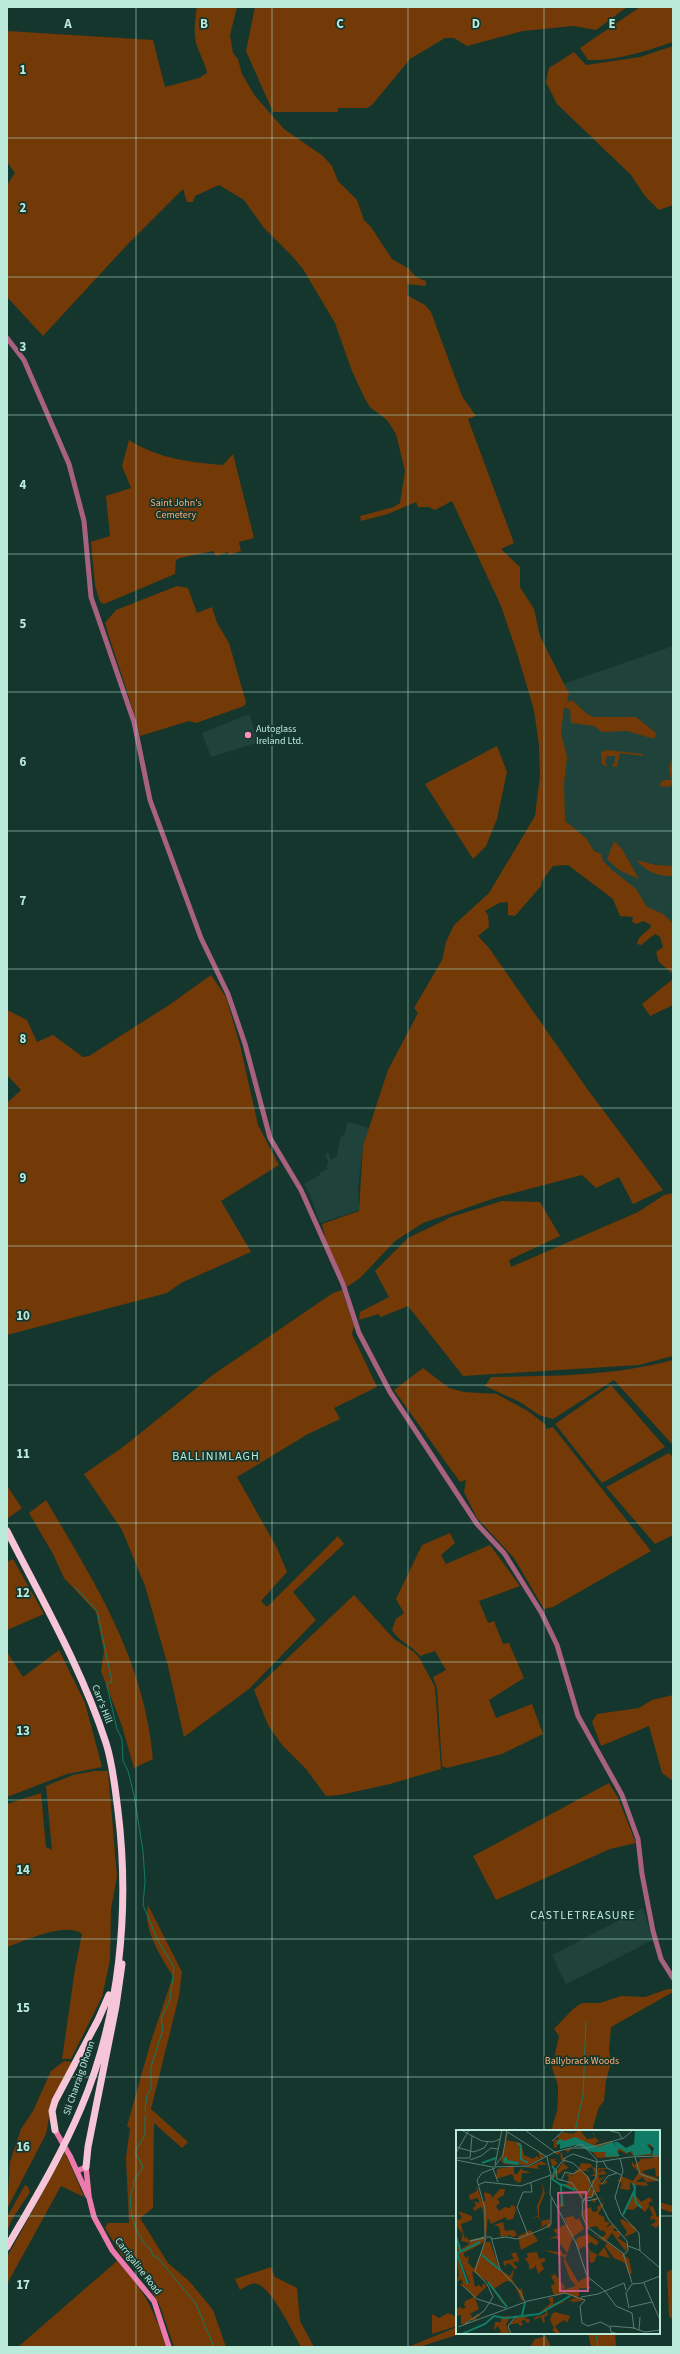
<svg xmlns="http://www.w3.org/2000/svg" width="680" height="2354" viewBox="0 0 680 2354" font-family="'Source Sans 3',sans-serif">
<rect width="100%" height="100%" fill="#15362d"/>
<!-- built -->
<path fill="#1f433a" d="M 673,646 L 673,931 L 663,924 L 550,807 L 549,689 Z
M 249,714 L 259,742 L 211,757 L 202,733 Z
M 348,1122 L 369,1128 L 363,1146 L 358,1187 L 359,1210 L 320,1223 L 309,1192 L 304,1184 L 321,1174 L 320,1172 L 328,1169 L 326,1165 L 329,1163 L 325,1154 L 328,1152 L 331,1160 L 337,1156 L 341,1135 L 344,1136 Z
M 643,1908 L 653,1940 L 566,1984 L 552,1955 Z"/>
<!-- green -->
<path fill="#733906" d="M 197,7 L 237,7 L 230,35 L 233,53 L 238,59 L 242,74 L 255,96 L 284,129 L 323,156 L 332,166 L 338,181 L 357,200 L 364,220 L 371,227 L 392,259 L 409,269 L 416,277 L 426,281 L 426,286 L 407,284 L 407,295 L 425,305 L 431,312 L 462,396 L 476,416 L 468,419 L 514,543 L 501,549 L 520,567 L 520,587 L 534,609 L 540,636 L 569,694 L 567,699 L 569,702 L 572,700 L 587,714 L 594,717 L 636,717 L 656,733 L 654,739 L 627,731 L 602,732 L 594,726 L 571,723 L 570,709 L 564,708 L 561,733 L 567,757 L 564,784 L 565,821 L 586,838 L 594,851 L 601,854 L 603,861 L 612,870 L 636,889 L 647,907 L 663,914 L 673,923 L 673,974 L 659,962 L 656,952 L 663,947 L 660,937 L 655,934 L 641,945 L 637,944 L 639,938 L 651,927 L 650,924 L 643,921 L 637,924 L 632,922 L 633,917 L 620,916 L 613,899 L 568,865 L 553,866 L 542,881 L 541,886 L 515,916 L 508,915 L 508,902 L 499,903 L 485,911 L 488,915 L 489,927 L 478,936 L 489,948 L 588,1090 L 663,1190 L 633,1204 L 619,1177 L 596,1188 L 582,1175 L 495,1198 L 423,1223 L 395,1241 L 360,1278 L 347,1287 L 327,1246 L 322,1224 L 359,1211 L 363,1146 L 388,1070 L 418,1013 L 414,1008 L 442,960 L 446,942 L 454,925 L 489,893 L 535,816 L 540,776 L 539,745 L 534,710 L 517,653 L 501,606 L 452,501 L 435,510 L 429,507 L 418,507 L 416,502 L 388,514 L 361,521 L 360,516 L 394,507 L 400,503 L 405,471 L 396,434 L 387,420 L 370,407 L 364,397 L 352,371 L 335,323 L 303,269 L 292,256 L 264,228 L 244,200 L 219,185 L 195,196 L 193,202 L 187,202 L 183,189 L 127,245 L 43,336 L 7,297 L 7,185 L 15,173 L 7,162 L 7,31 L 153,40 L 165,87 L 199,78 L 207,73 C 205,63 200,55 197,46 C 193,34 195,19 197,7 Z
M 255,7 L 627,7 L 596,30 L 573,26 L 523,31 L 467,46 L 454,38 L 445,38 L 410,59 L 372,105 L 367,108 L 338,108 L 338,112 L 273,112 L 246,51 Z
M 640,7 L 673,7 L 673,42 C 646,51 617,61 588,60 L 580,48 Z
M 673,46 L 673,205 L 659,210 L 645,196 L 631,175 L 557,104 L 546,82 L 549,68 L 574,52 L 586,65 L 640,57 Z
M 129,440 C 159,459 189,462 223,465 L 233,454 L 254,538 L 239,542 L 241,551 L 229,555 L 228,552 L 216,556 L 213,551 L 180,558 L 176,560 L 175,574 L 104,604 L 100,602 L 95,585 L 91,542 L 110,536 L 106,496 L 131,488 L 122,466 Z
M 177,586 L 188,588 L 197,613 L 212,607 L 217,623 L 229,643 L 246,702 L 244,706 L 196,723 L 189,721 L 140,736 C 131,698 116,661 105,623 L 116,610 Z
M 497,746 L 507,772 L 497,819 L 486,846 L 473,859 L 425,784 Z
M 607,750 L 643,754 L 642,756 L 620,753 L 617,767 L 612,766 L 615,761 L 615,756 L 607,756 L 605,762 L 608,767 L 602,764 L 601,752 Z
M 671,761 L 673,761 L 673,785 L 668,787 L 659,786 L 663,780 L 671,780 L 669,768 Z
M 614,841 L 622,849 L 639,879 L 619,870 L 607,859 Z
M 636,860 L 656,865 L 673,866 L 673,876 C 655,876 648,872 636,860 Z
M 211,975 L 226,997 L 240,1045 L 258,1125 L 279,1165 L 221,1201 L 251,1252 L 181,1283 L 167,1293 L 7,1335 L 7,1338 L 7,1103 L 21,1090 L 7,1075 L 7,1010 L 27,1020 L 37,1042 L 53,1035 L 83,1057 L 89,1056 L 169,1005 Z
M 673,979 L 673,1005 L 650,1016 L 642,1004 Z
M 673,1193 L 673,1356 L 639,1365 L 463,1376 L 408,1306 L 381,1317 L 378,1314 L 359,1320 L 360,1312 L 389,1297 L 375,1271 L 408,1238 L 451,1217 L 502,1201 L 540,1202 L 560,1236 L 509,1260 L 511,1267 L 638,1212 L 664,1195 Z
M 342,1290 L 354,1326 L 352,1334 L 377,1387 L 334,1408 L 340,1419 L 308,1434 L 237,1477 L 277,1548 L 287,1572 L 261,1601 L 267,1607 L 338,1536 L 344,1544 L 293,1592 L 316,1620 L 249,1689 L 184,1737 L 168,1666 L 145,1586 L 122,1530 L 84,1474 L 123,1447 L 214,1374 L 333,1293 Z
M 673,1360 L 672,1444 L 614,1380 L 553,1419 L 539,1415 L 520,1402 L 485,1386 L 491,1377 C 552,1376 614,1376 673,1360 Z
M 423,1368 L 449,1388 L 464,1392 L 497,1394 L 502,1397 L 528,1411 L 546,1425 L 546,1429 L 553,1427 L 651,1551 L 553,1607 L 544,1609 L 514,1558 L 477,1518 L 464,1492 L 466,1480 L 460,1482 L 394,1390 Z
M 611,1385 L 665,1447 L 602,1483 L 555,1424 Z
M 669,1453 L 673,1457 L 673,1535 L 655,1544 L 606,1487 Z
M 7,1486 L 22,1508 L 7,1519 Z
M 46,1500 C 96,1585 144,1659 153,1759 L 134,1768 L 122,1726 L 101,1671 L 104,1651 L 96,1612 L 64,1578 L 53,1554 L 29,1513 Z
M 450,1533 L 455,1543 L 441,1555 L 446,1564 L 490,1545 L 520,1586 L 479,1601 L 488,1623 L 494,1621 L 503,1644 L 509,1643 L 524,1678 L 489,1700 L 496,1718 L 532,1704 L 543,1734 L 502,1754 L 447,1768 L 442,1766 L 437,1688 L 433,1677 L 446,1670 L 435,1651 L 420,1656 C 412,1645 399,1642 392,1630 L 396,1619 L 404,1613 L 396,1599 L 422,1545 Z
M 13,1559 L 44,1614 L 7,1630 L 7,1562 Z
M 354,1595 L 394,1639 L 414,1652 L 420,1659 L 435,1687 L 441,1769 L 390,1784 L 340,1795 L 326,1796 L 306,1769 L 282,1745 L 268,1725 L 254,1690 Z
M 59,1650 L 85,1703 L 102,1767 L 67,1774 L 7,1797 L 7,1652 L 23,1677 Z
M 673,1695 L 673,1781 L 662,1773 L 649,1726 L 601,1746 L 592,1722 L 597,1714 L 639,1708 L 652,1700 Z
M 94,1771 L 108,1771 L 117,1876 L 111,1909 L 110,1960 L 102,1997 L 71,2059 L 62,2059 L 75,1969 L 82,1934 C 67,1921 24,1941 7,1947 L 7,1804 L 41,1793 L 46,1847 L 52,1850 L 46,1786 L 73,1775 Z
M 609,1783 L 618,1798 L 636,1843 L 610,1849 L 496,1900 L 473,1856 Z
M 148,1905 L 182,1972 L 179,1996 L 151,2109 L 188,2142 L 182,2148 L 154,2123 L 153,2208 L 140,2218 L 168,2263 L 190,2282 L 213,2310 L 226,2347 L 174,2347 L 160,2306 L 146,2281 L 121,2254 L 105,2228 L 108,2223 L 129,2223 L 126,2158 L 130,2128 L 127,2126 L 151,2041 L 173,1976 C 161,1958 142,1927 148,1905 Z
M 668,1989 L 672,1989 L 673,1992 L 611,2027 L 609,2050 L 611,2063 L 606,2080 L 604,2101 L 599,2107 L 593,2127 L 594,2131 L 551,2131 L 557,2111 L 558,2097 L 558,2085 L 552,2068 L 559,2036 L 554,2029 L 573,2009 L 582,2003 L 600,2003 L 621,1996 L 645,1997 Z
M 64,2061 L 72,2062 L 52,2102 L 46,2134 L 7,2209 L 10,2162 L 21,2129 L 33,2111 L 51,2071 Z
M 65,2152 L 84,2197 L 61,2186 L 7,2284 L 7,2257 Z
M 25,2185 L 28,2187 L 30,2192 L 11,2221 L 7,2232 L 7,2217 Z
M 659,2202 L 673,2206 L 673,2213 L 659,2208 Z
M 117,2261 C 144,2290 154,2309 166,2347 L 18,2347 Z
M 289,2261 L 271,2267 L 275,2277 L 297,2288 L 300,2321 L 314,2347 L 301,2347 C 293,2333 272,2288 257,2284 C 251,2282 245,2287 240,2290 L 235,2279 Z
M 673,2269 L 673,2320 L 669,2316 L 667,2272 Z
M 448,2313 L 457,2317 L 457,2326 L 432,2334 L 432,2314 L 439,2318 Z
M 457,2327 L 457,2333 L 463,2333 L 419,2347 L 408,2347 Z
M 588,2333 L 615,2333 L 616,2347 L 591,2347 Z
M 546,2336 L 551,2347 L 530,2347 L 535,2339 Z"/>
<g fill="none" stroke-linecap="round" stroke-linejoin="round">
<!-- stream -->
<path stroke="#107c66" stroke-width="1" d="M 75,1587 L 97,1611 L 112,1682 L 107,1683 L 107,1686 L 117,1729 L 122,1739 L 123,1761 L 128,1771 L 134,1795 L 143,1851 L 145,1881 L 143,1905 L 158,1941 L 174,1967 L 170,2000 L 161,2019 L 163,2029 L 151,2067 L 151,2089 L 147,2095 L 145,2111
M 145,2116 L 145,2135 L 135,2152 L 143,2167 L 133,2182 C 135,2187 132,2189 131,2194 C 128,2212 137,2240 152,2251 L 152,2255 L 158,2258 L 196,2304 L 214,2347
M 575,2131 L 583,2096 L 586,2022
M 596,2333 L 598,2347"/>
<!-- tertiary -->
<path stroke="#a8617f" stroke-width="5" d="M 7,338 L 24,360 L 69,464 L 84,521 L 91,597 L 134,722 L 150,800 L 201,938 L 228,994 L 245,1044 L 270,1138 L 301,1190 L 343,1284 L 359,1333 L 390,1392 L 477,1524 L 504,1553 L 541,1612 L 557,1645 L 578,1716 L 622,1795 L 638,1839 L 642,1874 L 653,1931 L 661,1959 L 673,1978"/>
<!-- secondary -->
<path stroke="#ec7aac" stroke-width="5.5" d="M 55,2130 L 70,2156 L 88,2196
M 77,2171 L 86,2167 L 89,2197 L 94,2217 L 112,2250 L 154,2301 L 169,2347"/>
<!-- trunk -->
<path stroke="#f6c6d8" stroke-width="7" d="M 7,1531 C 42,1600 82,1669 106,1743 C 113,1765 115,1788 118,1811 C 130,1909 120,2016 81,2108 C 61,2156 33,2202 7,2247
M 55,2130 L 52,2111 L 55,2101 L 98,2020 L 109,1995
M 86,2167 L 88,2147 L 116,2006 L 122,1964"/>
</g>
<!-- grid -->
<path fill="none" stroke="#bbe9da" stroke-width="1" stroke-opacity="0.55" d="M 136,7 L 136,2347M 272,7 L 272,2347M 408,7 L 408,2347M 544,7 L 544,2131M 7,138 L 673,138M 7,277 L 673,277M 7,415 L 673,415M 7,554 L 673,554M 7,692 L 673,692M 7,831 L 673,831M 7,969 L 673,969M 7,1108 L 673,1108M 7,1246 L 673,1246M 7,1385 L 673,1385M 7,1523 L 673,1523M 7,1662 L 673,1662M 7,1800 L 673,1800M 7,1939 L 673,1939M 7,2077 L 673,2077M 7,2216 L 457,2216M 659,2216 L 673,2216M 544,2333 L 544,2347"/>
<!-- markers -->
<circle fill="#fd8ebe" stroke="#15362d" stroke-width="1.5" cx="248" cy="735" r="4"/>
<g text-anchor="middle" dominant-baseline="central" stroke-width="3.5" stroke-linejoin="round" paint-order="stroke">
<!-- park labels -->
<g font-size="10" fill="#fdae7a" stroke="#15362d">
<text x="176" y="503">Saint John's<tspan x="176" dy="12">Cemetery</tspan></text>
<text x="582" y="2061">Ballybrack Woods</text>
</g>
<!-- poi labels -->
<g font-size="10" fill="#bbe9da" stroke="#15362d" text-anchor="start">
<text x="256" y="729">Autoglass<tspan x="256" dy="12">Ireland Ltd.</tspan></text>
</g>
<!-- street labels -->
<g font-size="10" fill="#bbe9da" stroke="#15362d">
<text transform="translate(102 1704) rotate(69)">Carr's Hill</text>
<text transform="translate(79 2078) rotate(-71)">Sli Charraig Dhonn</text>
<text transform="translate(138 2266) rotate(52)">Carrigaline Road</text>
</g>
<!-- quarter labels -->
<g font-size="12" letter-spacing="1" fill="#bbe9da" stroke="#15362d">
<text x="216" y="1456">BALLINIMLAGH</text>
<text x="583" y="1915">CASTLETREASURE</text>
</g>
</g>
<!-- overview -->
<g transform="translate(456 2130)">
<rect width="204" height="204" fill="#15362d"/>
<path d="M 115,0 L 116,1 L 116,4 L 124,0 L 131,9 L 139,8 L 137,4 L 138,0 L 138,5 L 143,12 L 156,10 L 141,12 L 139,15 L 156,11 L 160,17 L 153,20 L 145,19 L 153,22 L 163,18 L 172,21 L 171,24 L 176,27 L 163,20 L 162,27 L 141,28 L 133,17 L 128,14 L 124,16 L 126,13 L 114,17 L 107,15 L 104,19 L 104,13 L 101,15 L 99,11 L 101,17 L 98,18 L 98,10 L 104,9 L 100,7 L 108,2 L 116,4 ZM 53,3 L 50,10 L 65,13 L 68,25 L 77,29 L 81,26 L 84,29 L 82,20 L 88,27 L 72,35 L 48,34 L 45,31 L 51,5 ZM 201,10 L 204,45 L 200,47 L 199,38 L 186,41 L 189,44 L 198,47 L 197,45 L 200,48 L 203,48 L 201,49 L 204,51 L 204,63 L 203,59 L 203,51 L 190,52 L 186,47 L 180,52 L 190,52 L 192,56 L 180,55 L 180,66 L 185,72 L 194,67 L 197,72 L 195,71 L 192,74 L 194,75 L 189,82 L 182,76 L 177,80 L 170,79 L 179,57 L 174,52 L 174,60 L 165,59 L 163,57 L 165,57 L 166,53 L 160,50 L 163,50 L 165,46 L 177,51 L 183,42 L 176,36 L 176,31 L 178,35 L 185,30 L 183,29 L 197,28 L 198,18 L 191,14 L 196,25 L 177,26 L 174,21 ZM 117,18 L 111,23 L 110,19 L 102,22 L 104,22 L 105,25 L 105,23 L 106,22 L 107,29 L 111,30 L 107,33 L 113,38 L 107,40 L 112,45 L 116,42 L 115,47 L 120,41 L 118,40 L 122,40 L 125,33 L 135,34 L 136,37 L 130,39 L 133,41 L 126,41 L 134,48 L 134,56 L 137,54 L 135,51 L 139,49 L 139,46 L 134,46 L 139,44 L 136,37 L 140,38 L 141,33 L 140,47 L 142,38 L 155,38 L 143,40 L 143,43 L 147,40 L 151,44 L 143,45 L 143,49 L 150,46 L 144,51 L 147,54 L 151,50 L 151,53 L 145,55 L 143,54 L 144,62 L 140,62 L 137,56 L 135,57 L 133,61 L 136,58 L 142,68 L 149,69 L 140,69 L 139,73 L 136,71 L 137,68 L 141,68 L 140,65 L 131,68 L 127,80 L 135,77 L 138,88 L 136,82 L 142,81 L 141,77 L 149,72 L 142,84 L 148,87 L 149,92 L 154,92 L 150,98 L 156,94 L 159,97 L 157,101 L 163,101 L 165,105 L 162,108 L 171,114 L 170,122 L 156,103 L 150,111 L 173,129 L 176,143 L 173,145 L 174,148 L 169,133 L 158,128 L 149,116 L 151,113 L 134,103 L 145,108 L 150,104 L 147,100 L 144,101 L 141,96 L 132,98 L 133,100 L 130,97 L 131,92 L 128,92 L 126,82 L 130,69 L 127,69 L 132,62 L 126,66 L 125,81 L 125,68 L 121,62 L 105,54 L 111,54 L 113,48 L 107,40 L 103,44 L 105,46 L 102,43 L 97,50 L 105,55 L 108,76 L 102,78 L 106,71 L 104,58 L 103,54 L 94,49 L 98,41 L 94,29 L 102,29 L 98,30 L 102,33 L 97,37 L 98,41 L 101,41 L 108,30 L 105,30 L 104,23 L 101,25 L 99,22 ZM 85,31 L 92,35 L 81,35 L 83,39 L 66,37 L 66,40 L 76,43 L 66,43 L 65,52 L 60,53 L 62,51 L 59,51 L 56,44 L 40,49 L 41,39 L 58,36 L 58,44 L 61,44 L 66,37 L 74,36 ZM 85,51 L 89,63 L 83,77 L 83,87 L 85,91 L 94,89 L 95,96 L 92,99 L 90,94 L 82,101 L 86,96 L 85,91 L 82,87 L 74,89 L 82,86 L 81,76 L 87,62 ZM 17,54 L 21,60 L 21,56 L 29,81 L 26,72 L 29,71 L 28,62 L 35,64 L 36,68 L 44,59 L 49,59 L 48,65 L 41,69 L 44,73 L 40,76 L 43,81 L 49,77 L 54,78 L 55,75 L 59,76 L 60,81 L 57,89 L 51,90 L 50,87 L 35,94 L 32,88 L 30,108 L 27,113 L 8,123 L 8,125 L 10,128 L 13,126 L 12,133 L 18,139 L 29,112 L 34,112 L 44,140 L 54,146 L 58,138 L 53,133 L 48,136 L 47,131 L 58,129 L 55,124 L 60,122 L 63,130 L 62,133 L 60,131 L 57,133 L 62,138 L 58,139 L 56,149 L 63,160 L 66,158 L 68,170 L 66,171 L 57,152 L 50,151 L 38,159 L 45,167 L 47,173 L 52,177 L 50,176 L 46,173 L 33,153 L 16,141 L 19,157 L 23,155 L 26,158 L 27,153 L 31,156 L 19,168 L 23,179 L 14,184 L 17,188 L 21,184 L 25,185 L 20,188 L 21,191 L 12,190 L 12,194 L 5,194 L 5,185 L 0,186 L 0,179 L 4,177 L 7,179 L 11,176 L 8,176 L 9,171 L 18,167 L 9,157 L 3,155 L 7,153 L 5,149 L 0,153 L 3,145 L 0,125 L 11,154 L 14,153 L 2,124 L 24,112 L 1,122 L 0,110 L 4,120 L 14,113 L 5,111 L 7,104 L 0,96 L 0,87 L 2,90 L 6,88 L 2,81 L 16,86 L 16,90 L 5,94 L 9,109 L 11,106 L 12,110 L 29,107 L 27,80 L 25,77 L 18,81 L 17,78 L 20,76 L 18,71 L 23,73 L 23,70 L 21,68 L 14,70 L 13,65 L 21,61 ZM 197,76 L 201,87 L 204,86 L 204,94 L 200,98 L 195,95 L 200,91 L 198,89 L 195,90 L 194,87 L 197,85 L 193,77 ZM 117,86 L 120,90 L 123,88 L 128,99 L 117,107 L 109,129 L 122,152 L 130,147 L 135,150 L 131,153 L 135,158 L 123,158 L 123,166 L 120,167 L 127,169 L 126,171 L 117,172 L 113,170 L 120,168 L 110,163 L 100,166 L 97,163 L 95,155 L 99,154 L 95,146 L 99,144 L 109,157 L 107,160 L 120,156 L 114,149 L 108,132 L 104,130 L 108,131 L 108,127 L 88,120 L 103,122 L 103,118 L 108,125 L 111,123 L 100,108 L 93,109 L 102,105 L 97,100 L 111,94 L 108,88 ZM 166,89 L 179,97 L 180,102 L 168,107 L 171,102 L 164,91 ZM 47,92 L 49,101 L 58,100 L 61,105 L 55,108 L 55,105 L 45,107 L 43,97 L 38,95 ZM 75,100 L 82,111 L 65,120 L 62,106 ZM 132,104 L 143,112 L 140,116 L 135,112 L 131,115 L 134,121 L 142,125 L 148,117 L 154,128 L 141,125 L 138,132 L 134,133 L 133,121 L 128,116 L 123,120 L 120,112 L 121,108 ZM 81,122 L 83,129 L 88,128 L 90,131 L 85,133 L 88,139 L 82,144 L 79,134 L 79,137 L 73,140 L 73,134 L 69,129 L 72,127 L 71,123 ZM 97,167 L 97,174 L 106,171 L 109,172 L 90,178 L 92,185 L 88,187 L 89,192 L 87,193 L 85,187 L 78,190 L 79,187 L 90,184 L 88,180 L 82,184 L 95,173 L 92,168 ZM 99,182 L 114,186 L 111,193 L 108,190 L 99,196 L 104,203 L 101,204 L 96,200 L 98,198 L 94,190 L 96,184 ZM 52,186 L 54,187 L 50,195 L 53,201 L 52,204 L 55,204 L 37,204 L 45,202 L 42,196 L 38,200 L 39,192 L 45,192 L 45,187 ZM 61,187 L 73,187 L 68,189 L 73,189 L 74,192 L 70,193 L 69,190 L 65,191 L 67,195 L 64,196 L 62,193 L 53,195 Z" fill="#733906"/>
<path d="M 179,0 L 204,0 L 204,25 L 196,25 L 198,18 L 194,14 L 191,14 L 196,22 L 193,24 L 178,26 L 176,21 L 171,23 L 163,18 L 161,22 L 164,26 L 149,27 L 150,22 L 136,22 L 120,15 L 104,19 L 104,13 L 102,15 L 100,13 L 104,9 L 108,11 L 119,7 L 141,17 L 157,12 L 161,17 L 158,12 L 162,12 L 170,18 L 178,14 Z" fill="#107c66"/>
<path fill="none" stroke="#107c66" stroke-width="2" d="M 61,13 L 65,16 L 65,29 L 72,33M 50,27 L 50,31 L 63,33M 48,28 L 49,32 L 62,34M 26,33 L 40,28M 96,36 L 99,40 L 96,49M 96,49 L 105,55 L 106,76M 105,54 L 119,60M 178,62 L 180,73 L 186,78M 167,85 L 179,59 L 177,53M 0,106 L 5,122M 0,121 L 12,154M 0,124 L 24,112M 26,125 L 44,140M 32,152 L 51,177M 66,185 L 69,173M 6,204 L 29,194 L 38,186 L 49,188 L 83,184 L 114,166"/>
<path fill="none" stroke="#577e72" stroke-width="1" d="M 5,0 L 26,11 L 37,12 L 44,9M 69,0 L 100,23M 151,0 L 163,3 L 166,9M 96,11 L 107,1M 0,17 L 18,22 L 28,18 L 32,12M 118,17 L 126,14 L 141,30 L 140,47 L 127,72M 0,23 L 13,0M 179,27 L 184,44 L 204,51M 0,28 L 14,28M 14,28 L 16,6M 107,29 L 117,24 L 141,32M 108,29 L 100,39 L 101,49 L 116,53 L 128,71M 0,30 L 36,37 L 72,36 L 99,22 L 115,18 L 132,18 L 168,8 L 177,0M 14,30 L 25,26 L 35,18 L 42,19M 107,30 L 117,33 L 131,46 L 153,90 L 171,111 L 172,120 L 168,125M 147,31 L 151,38 L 165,45M 141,32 L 174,27 L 204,26M 39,35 L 46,0M 39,36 L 47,25 L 51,0M 37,39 L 42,52M 95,45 L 94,64 L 120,113 L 131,146 L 149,161 L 160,176 L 176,183M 105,51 L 109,42 L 117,44 L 124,40M 146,54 L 152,46 L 161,43M 22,55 L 29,52 L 65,56 L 95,45 L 91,27 L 50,1M 138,60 L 136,67 L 131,68 L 130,71 L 141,69M 159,67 L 165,84 L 183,103 L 184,121M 159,67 L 167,41 L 164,28M 127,70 L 126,85 L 131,97 L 167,123 L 176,153M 72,105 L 61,77 L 67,62 L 76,62 L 75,53M 29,107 L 29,79 L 21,50 L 26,43 L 39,38M 30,107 L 35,107 L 44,139 L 63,160 L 69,172M 29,108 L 14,111 L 29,107M 36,109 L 50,107 L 61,109 L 87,99 L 95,94 L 95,68M 172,116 L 183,120 L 204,138M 188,153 L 204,190M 176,154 L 186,153 L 204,146M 7,156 L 21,169 L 50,178M 125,167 L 142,164 L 168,153 L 170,160M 174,177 L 196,172M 173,178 L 170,163 L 176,154M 176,183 L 178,199M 9,194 L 28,181 L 37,167 L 31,154 L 19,141 L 30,108M 154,196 L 179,198M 2,197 L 72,171 L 109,163 L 129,170 L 124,176 L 126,193 L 132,196 L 145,192 L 154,197M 154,197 L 155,202 L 162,204M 177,198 L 189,202 L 204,200M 183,200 L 184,187M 55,204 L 52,196 L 60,186"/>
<path fill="#c05781" fill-opacity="0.15" stroke="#c05781" stroke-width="2" d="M 130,62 L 132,161 L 104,161 L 102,63 Z"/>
<rect width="204" height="204" fill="none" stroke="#bbe9da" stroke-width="2"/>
</g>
<g font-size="13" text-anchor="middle" font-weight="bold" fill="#bbe9da" stroke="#15362d" stroke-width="3.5" stroke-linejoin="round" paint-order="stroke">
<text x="68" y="28">A</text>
<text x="204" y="28">B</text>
<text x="340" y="28">C</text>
<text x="476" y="28">D</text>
<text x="612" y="28">E</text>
<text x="23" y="74">1</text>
<text x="23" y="212">2</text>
<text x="23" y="351">3</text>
<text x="23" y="489">4</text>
<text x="23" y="628">5</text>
<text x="23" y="766">6</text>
<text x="23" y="905">7</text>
<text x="23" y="1043">8</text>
<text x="23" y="1182">9</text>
<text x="23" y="1320">10</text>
<text x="23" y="1458">11</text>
<text x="23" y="1597">12</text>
<text x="23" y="1735">13</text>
<text x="23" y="1874">14</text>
<text x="23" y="2012">15</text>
<text x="23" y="2151">16</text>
<text x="23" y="2289">17</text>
</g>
<!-- border -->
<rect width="680" height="2354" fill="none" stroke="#bbe9da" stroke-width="16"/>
</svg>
